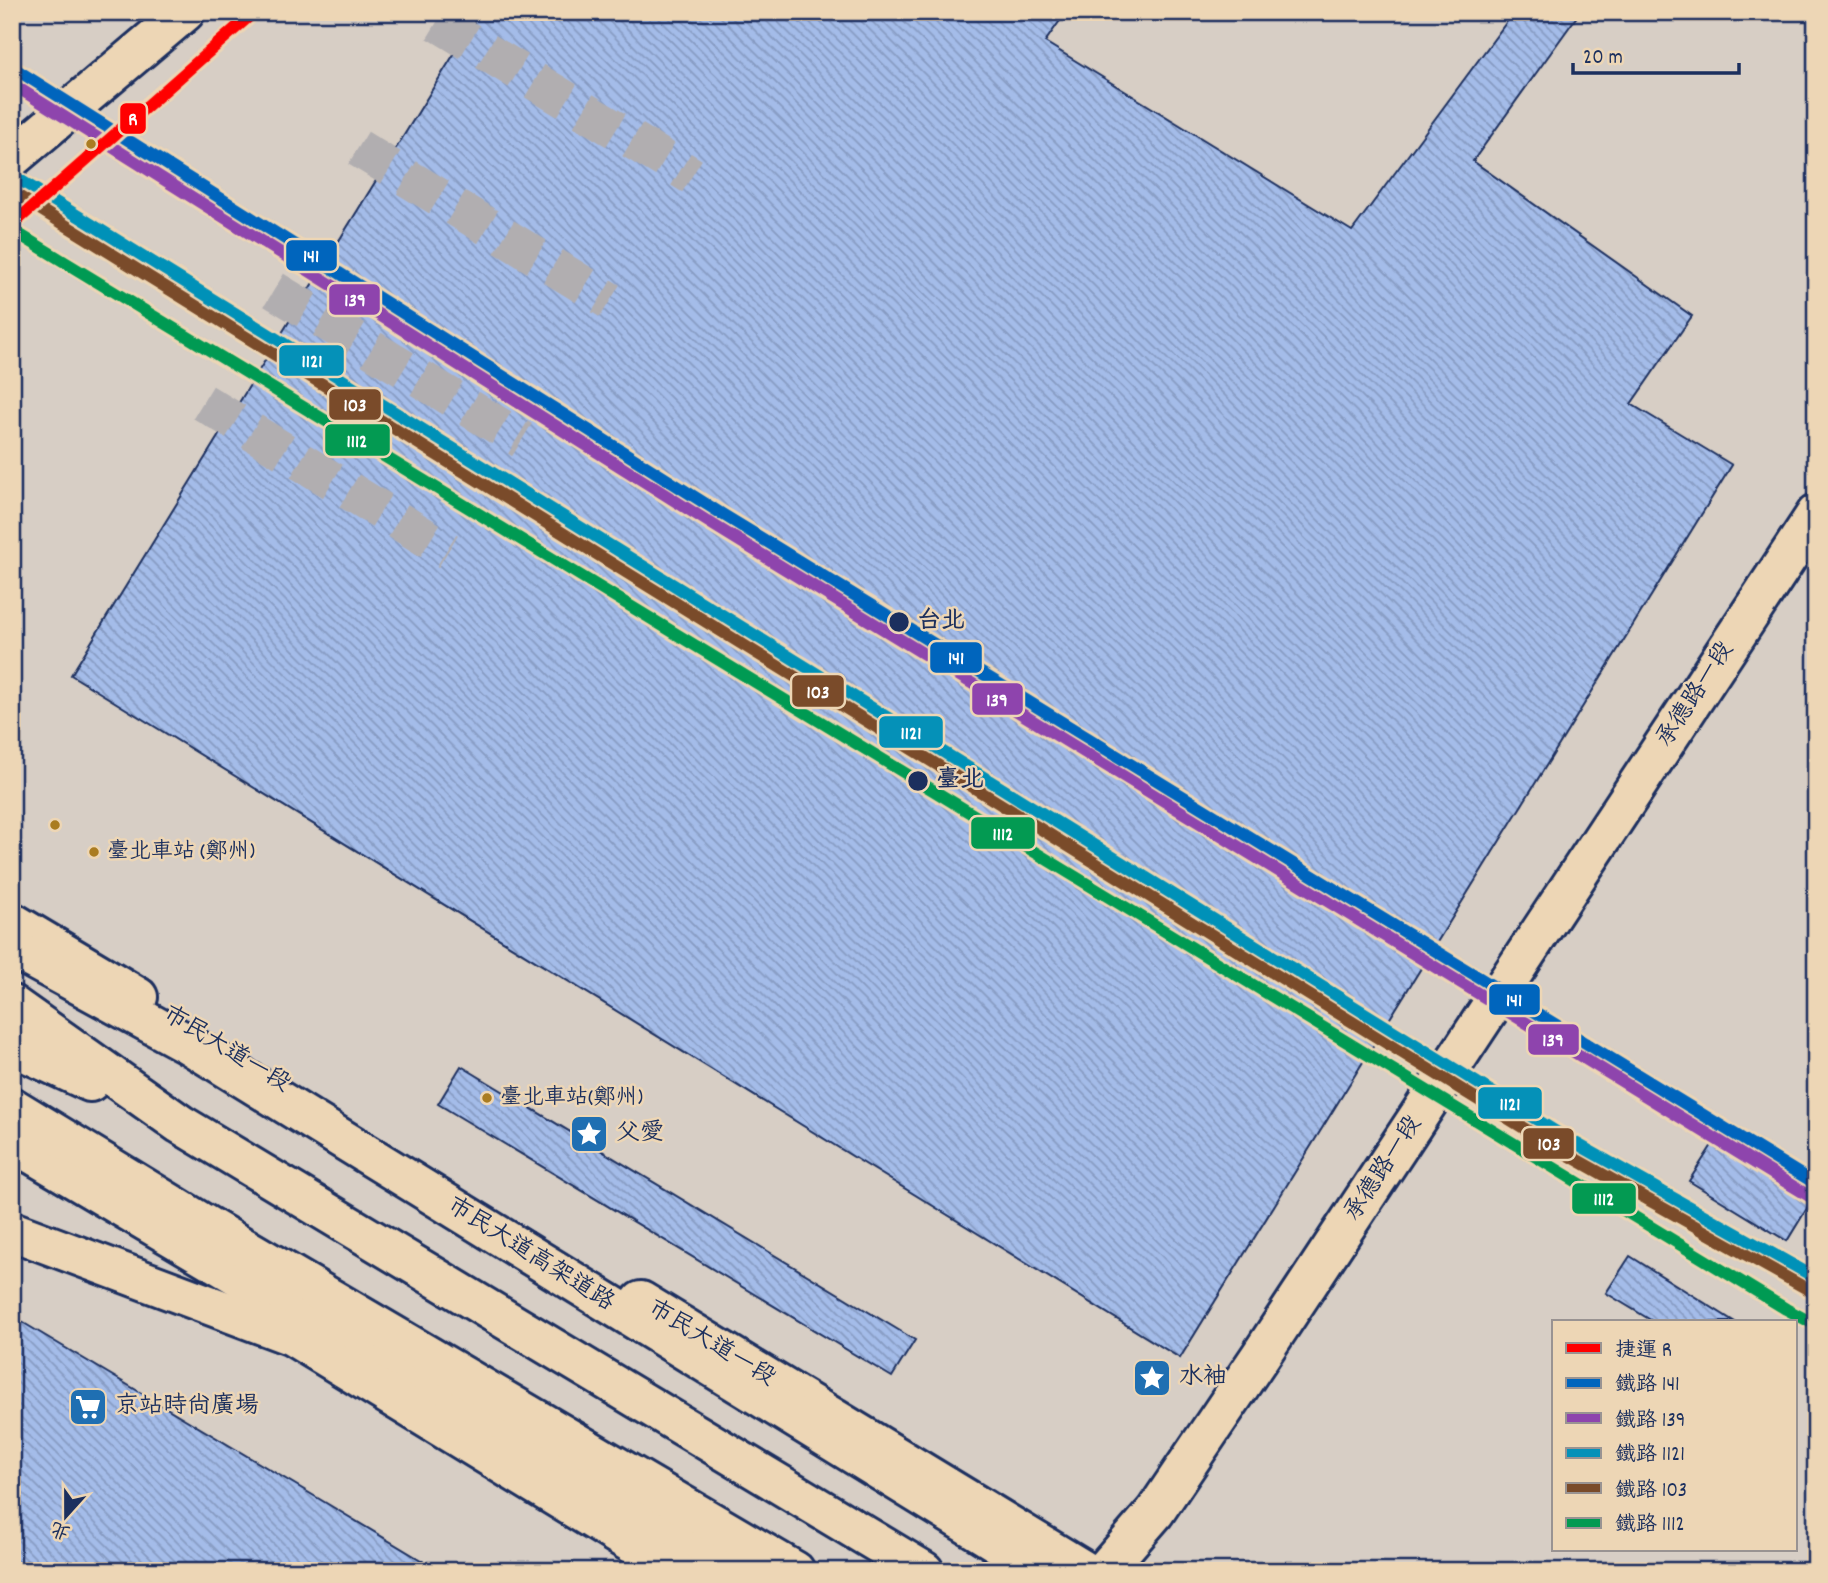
<svg xmlns="http://www.w3.org/2000/svg" width="1828" height="1583" viewBox="0 0 1828 1583" font-family="Dekko,'LXGW WenKai TC',sans-serif">
<defs>
<pattern id="building-back-hatch" width="6" height="6" patternUnits="userSpaceOnUse" patternTransform="scale(1.75)"><rect width="6" height="6" fill="#a4bce9"/><path d="M-1 5l2 2M0 0l6 6M5-1l2 2" fill="none" stroke="#8599c0"/></pattern>
</defs>
<rect width="100%" height="100%" fill="#d7cec5"/>
<filter id="ink" filterUnits="userSpaceOnUse"><feTurbulence type="fractalNoise" baseFrequency=".0143" numOctaves="2"/><feDisplacementMap in="SourceGraphic" scale="14" xChannelSelector="R" yChannelSelector="G"/><feConvolveMatrix kernelMatrix="1 2 1 2 8 2 1 2 1" color-interpolation-filters="sRGB"/></filter>
<g filter="url(#ink)">
<!-- building -->
<path fill="url(#building-back-hatch)" stroke="#1b2f5e" stroke-width="2" d="M 480,12 L 1066,12 L 1045,42 L 1352,231 L 1514,12 L 1580,12 L 1473,161 L 1692,316 L 1631,404 L 1732,465 L 1180,1358 L 71,675 Z
M 461,1066 L 915,1340 L 892,1377 L 438,1104 Z
M 1712,1145 L 1809,1205 L 1787,1241 L 1689,1181 Z
M 1630,1256 L 1735,1322 L 1654,1322 L 1606,1293 Z
M 12,1316 L 316,1497 L 439,1571 L 12,1571 Z"/>
<g fill="none" stroke-linecap="round" stroke-linejoin="round">
<!-- pedestrian-tunnel -->
<path stroke="#b1aeb0" stroke-width="38" stroke-dasharray="38 19" stroke-linecap="butt" d="M 437,22 L 692,176
M 358,148 L 610,301
M 274,290 L 522,440
M 203,402 L 448,551"/>
<defs>
<path id="minor" d="M 12,158 L 185,12
M 1104,1571 L 1155,1512 L 1261,1355 L 1816,514"/>
<path id="tertiary" d="M 12,922 L 138,997
M 12,1142 L 736,1571
M 641,1301 L 1085,1571"/>
<path id="trunk" d="M 12,948 L 188,1044 L 1043,1571
M 12,1005 L 180,1124 L 924,1571
M 12,1046 L 90,1082
M 12,1107 L 199,1221 L 795,1571
M 12,1231 L 292,1336 L 677,1571"/>
</defs>
<!-- minor casing -->
<use href="#minor" stroke="#1b2f5e" stroke-width="44"/>
<!-- tertiary casing -->
<use href="#tertiary" stroke="#1b2f5e" stroke-width="44"/>
<!-- trunk casing -->
<use href="#trunk" stroke="#1b2f5e" stroke-width="44"/>
<!-- minor -->
<use href="#minor" stroke="#edd6b5" stroke-width="38"/>
<!-- tertiary -->
<use href="#tertiary" stroke="#edd6b5" stroke-width="38"/>
<!-- trunk -->
<use href="#trunk" stroke="#edd6b5" stroke-width="38"/>
<defs>
<path id="rail-1" d="M 12,67 L 722,514 L 1816,1184"/>
<path id="rail-2" d="M 12,84 L 715,526 L 1809,1196"/>
<path id="rail-3" d="M 12,175 L 1563,1136 L 1816,1278"/>
<path id="rail-4" d="M 12,192 L 1556,1148 L 1809,1290"/>
<path id="rail-5" d="M 12,230 L 1786,1309 L 1816,1325"/>
</defs>
<!-- rail-1 casing -->
<use href="#rail-1" stroke="#edd6b5" stroke-width="18"/>
<!-- rail-2 casing -->
<use href="#rail-2" stroke="#edd6b5" stroke-width="18"/>
<!-- rail-3 casing -->
<use href="#rail-3" stroke="#edd6b5" stroke-width="18"/>
<!-- rail-4 casing -->
<use href="#rail-4" stroke="#edd6b5" stroke-width="18"/>
<!-- rail-5 casing -->
<use href="#rail-5" stroke="#edd6b5" stroke-width="18"/>
<!-- rail-1 -->
<use href="#rail-1" stroke="#0065bd" stroke-width="12"/>
<!-- rail-2 -->
<use href="#rail-2" stroke="#8e44ad" stroke-width="12"/>
<!-- rail-3 -->
<use href="#rail-3" stroke="#0591b8" stroke-width="12"/>
<!-- rail-4 -->
<use href="#rail-4" stroke="#7a4b2a" stroke-width="12"/>
<!-- rail-5 -->
<use href="#rail-5" stroke="#039a52" stroke-width="12"/>
<defs>
<path id="metro-1" d="M 12,225 L 254,12"/>
</defs>
<!-- metro-1 casing -->
<use href="#metro-1" stroke="#edd6b5" stroke-width="18"/>
<!-- metro-1 -->
<use href="#metro-1" stroke="#f00" stroke-width="12"/>
</g>
</g>
<!-- icons -->
<defs>
<symbol id="sight-square" viewBox="-11 -11 22 22"><rect x="-9" y="-9" width="18" height="18" rx="4" fill="#1f6fb2" stroke="#edd6b5"/><path d="M0-6L1.8-2.2L6-1.7L2.9 1.2L3.7 5.4L0 3.3L-3.7 5.4L-2.9 1.2L-6-1.7L-1.8-2.2Z" fill="#fff"/></symbol>
<symbol id="supermarket-square" viewBox="-11 -11 22 22"><rect x="-9" y="-9" width="18" height="18" rx="4" fill="#1f6fb2" stroke="#edd6b5"/><path d="M-6-5.5h2.5l.6 2H6L4.5 2H-2.5L-4.4-4H-6ZM-1.5 3.2a1.3 1.3 0 1 0 .1 0ZM3 3.2a1.3 1.3 0 1 0 .1 0Z" fill="#fff"/></symbol>
</defs>
<g fill-rule="evenodd">
<use href="#sight-square" x="567" y="1112" width="44" height="44"/>
<use href="#sight-square" x="1130" y="1356" width="44" height="44"/>
<use href="#supermarket-square" x="66" y="1385" width="44" height="44"/>
</g>
<!-- markers -->
<g fill="#aa7c21" stroke="#edd6b5" stroke-width="2.5">
<circle cx="91" cy="144" r="6"/>
<circle cx="55" cy="825" r="6"/>
<circle cx="94" cy="852" r="6"/>
<circle cx="487" cy="1098" r="6"/>
</g>
<g fill="#1b2f5e" stroke="#edd6b5" stroke-width="2.5">
<circle cx="899" cy="622" r="11"/>
<circle cx="918" cy="781" r="11"/>
</g>
<g text-anchor="middle" dominant-baseline="central" stroke-width="5" stroke-linejoin="round" paint-order="stroke">
<!-- bus labels -->
<g font-size="22" fill="#1b2f5e" stroke="#edd6b5" text-anchor="start">
<text x="107" y="852">臺北車站 (鄭州)</text>
<text x="500" y="1098">臺北車站(鄭州)</text>
</g>
<!-- stop labels -->
<g font-size="24" font-weight="bold" fill="#1b2f5e" stroke="#edd6b5" text-anchor="start">
<text x="917" y="622">台北</text>
<text x="936" y="781">臺北</text>
</g>
<!-- street labels -->
<g font-size="24" fill="#1b2f5e" stroke="#edd6b5">
<text transform="translate(1696 695) rotate(-57)">承德路一段</text>
<text transform="translate(226 1050) rotate(31)">市民大道一段</text>
<text transform="translate(1384 1169) rotate(-57)">承德路一段</text>
<text transform="translate(530 1255) rotate(32)">市民大道高架道路</text>
<text transform="translate(711 1344) rotate(31)">市民大道一段</text>
</g>
<!-- poi labels -->
<g font-size="24" fill="#1b2f5e" stroke="#edd6b5" text-anchor="start">
<text x="616" y="1134">父愛</text>
<text x="1179" y="1378">水袖</text>
<text x="115" y="1407">京站時尚廣場</text>
</g>
</g>
<g stroke="#edd6b5" stroke-width="2.5">
<rect x="119" y="102" width="28" height="33" rx="7" fill="#f00"/>
<rect x="285" y="239" width="53" height="33" rx="7" fill="#0065bd"/>
<rect x="328" y="283" width="53" height="33" rx="7" fill="#8e44ad"/>
<rect x="278" y="344" width="67" height="33" rx="7" fill="#0591b8"/>
<rect x="328" y="388" width="54" height="33" rx="7" fill="#7a4b2a"/>
<rect x="324" y="423" width="67" height="34" rx="7" fill="#039a52"/>
<rect x="929" y="641" width="54" height="33" rx="7" fill="#0065bd"/>
<rect x="791" y="674" width="54" height="34" rx="7" fill="#7a4b2a"/>
<rect x="971" y="682" width="53" height="34" rx="7" fill="#8e44ad"/>
<rect x="878" y="715" width="66" height="34" rx="7" fill="#0591b8"/>
<rect x="970" y="816" width="66" height="34" rx="7" fill="#039a52"/>
<rect x="1488" y="983" width="53" height="33" rx="7" fill="#0065bd"/>
<rect x="1527" y="1023" width="53" height="33" rx="7" fill="#8e44ad"/>
<rect x="1477" y="1086" width="66" height="34" rx="7" fill="#0591b8"/>
<rect x="1522" y="1127" width="53" height="33" rx="7" fill="#7a4b2a"/>
<rect x="1571" y="1182" width="66" height="33" rx="7" fill="#039a52"/>
</g>
<g font-size="19" text-anchor="middle" font-weight="bold" fill="#fff">
<text x="133" y="125">R</text>
<text x="311" y="262">141</text>
<text x="355" y="306">139</text>
<text x="312" y="367">1121</text>
<text x="355" y="411">103</text>
<text x="357" y="447">1112</text>
<text x="956" y="664">141</text>
<text x="818" y="698">103</text>
<text x="997" y="706">139</text>
<text x="911" y="739">1121</text>
<text x="1003" y="840">1112</text>
<text x="1514" y="1006">141</text>
<text x="1553" y="1046">139</text>
<text x="1510" y="1110">1121</text>
<text x="1549" y="1150">103</text>
<text x="1604" y="1205">1112</text>
</g>
<!-- margin -->
<rect width="1828" height="1583" fill="none" stroke="#edd6b5" stroke-width="42"/>
<rect x="21" y="21" width="1786" height="1541" fill="none" stroke="#1b2f5e" stroke-width="2.5" filter="url(#ink)"/>
<!-- legend -->
<rect x="1552" y="1320" width="245" height="231" fill="#edd6b5" stroke="#999392" stroke-width="2"/>
<rect x="1566" y="1343" width="35" height="10" fill="#ff0000" stroke="#999392" stroke-width="2"/>
<text x="1615" y="1356" font-size="21" fill="#1b2f5e">捷運 R</text>
<rect x="1566" y="1378" width="35" height="10" fill="#0065bd" stroke="#999392" stroke-width="2"/>
<text x="1615" y="1390" font-size="21" fill="#1b2f5e">鐵路 141</text>
<rect x="1566" y="1413" width="35" height="10" fill="#8e44ad" stroke="#999392" stroke-width="2"/>
<text x="1615" y="1426" font-size="21" fill="#1b2f5e">鐵路 139</text>
<rect x="1566" y="1448" width="35" height="10" fill="#0591b8" stroke="#999392" stroke-width="2"/>
<text x="1615" y="1460" font-size="21" fill="#1b2f5e">鐵路 1121</text>
<rect x="1566" y="1483" width="35" height="10" fill="#7a4b2a" stroke="#999392" stroke-width="2"/>
<text x="1615" y="1496" font-size="21" fill="#1b2f5e">鐵路 103</text>
<rect x="1566" y="1518" width="35" height="10" fill="#039a52" stroke="#999392" stroke-width="2"/>
<text x="1615" y="1530" font-size="21" fill="#1b2f5e">鐵路 1112</text>
<!-- north arrow -->
<g transform="translate(66 1516) rotate(201)" stroke="#edd6b5" stroke-width="5" paint-order="stroke">
<path d="M0-5L12 26L0 18L-12 26Z" fill="#1b2f5e"/>
<text y="-10" font-size="19" font-weight="bold" text-anchor="middle" fill="#1b2f5e">北</text>
</g>
<!-- scale -->
<path d="M1573 63v10h166v-10" fill="none" stroke="#1b2f5e" stroke-width="3.5"/>
<text x="1583" y="63" font-size="21" fill="#1b2f5e" stroke="#edd6b5" stroke-width="5" paint-order="stroke">20 m</text>
</svg>
